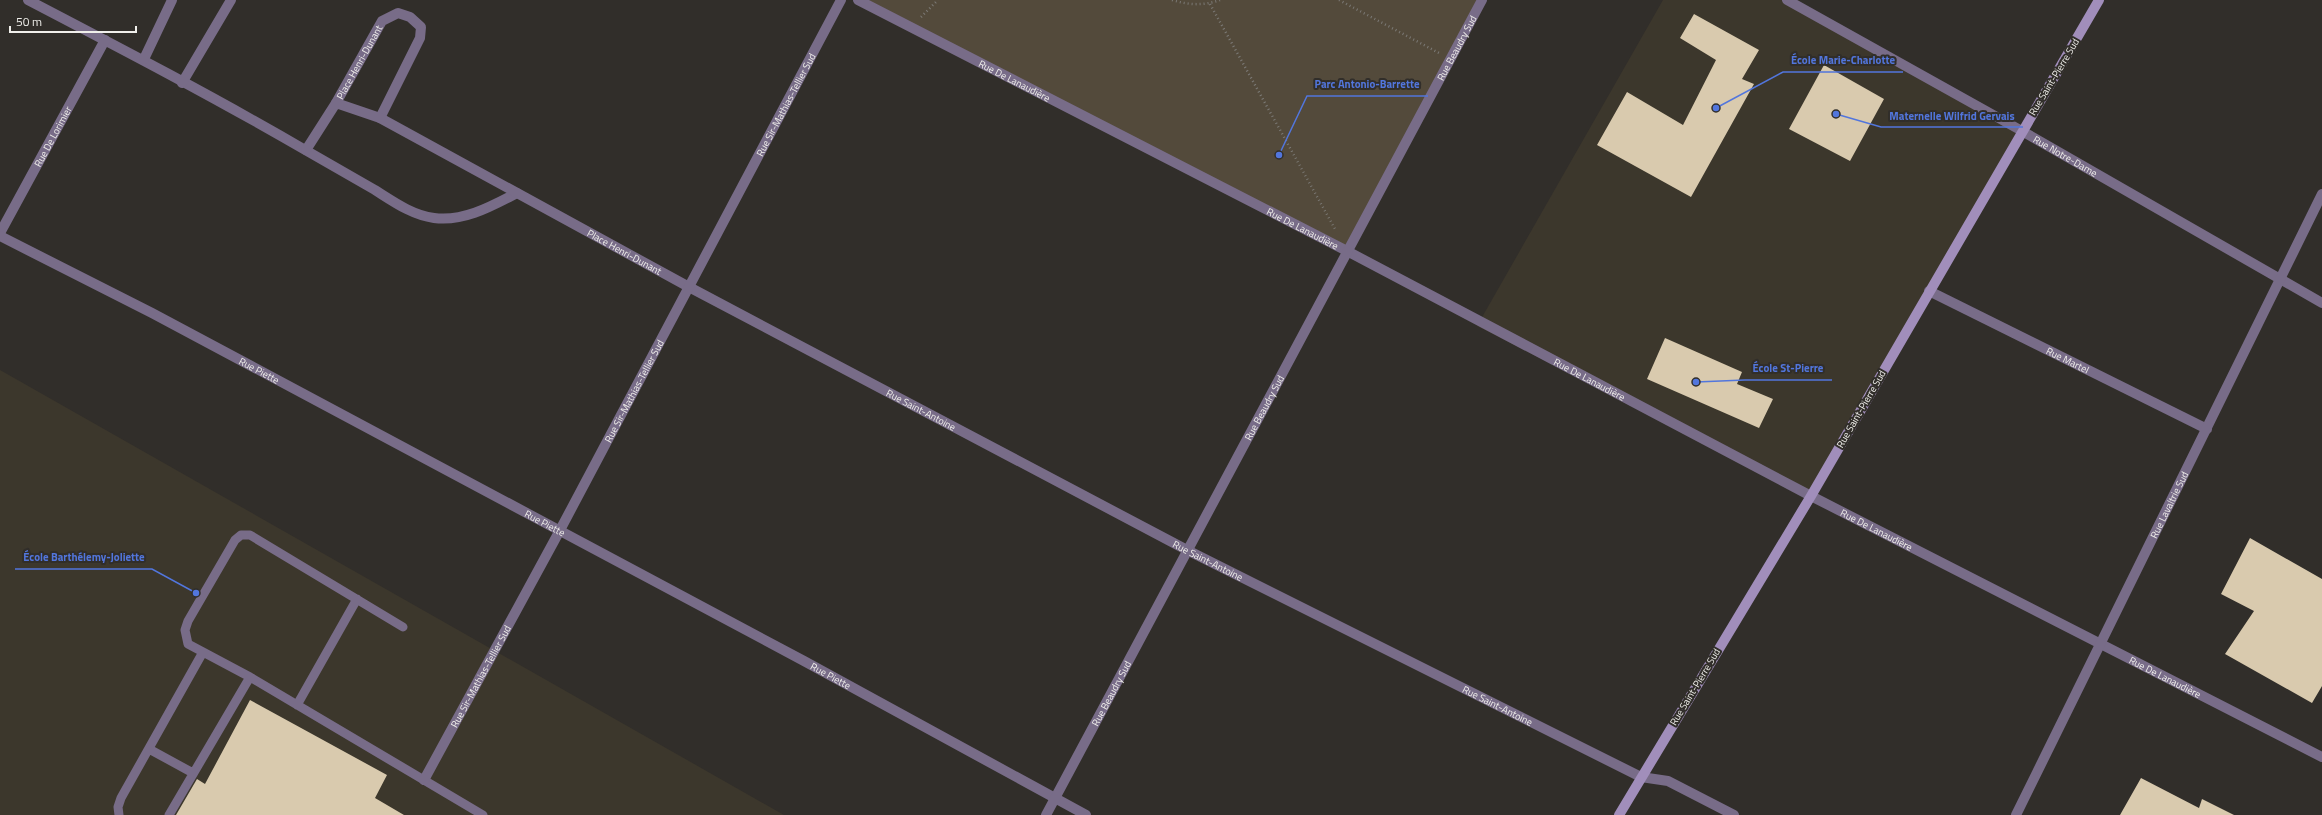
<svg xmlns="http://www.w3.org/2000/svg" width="2322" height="815" viewBox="0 0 2322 815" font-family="'Titillium Web',sans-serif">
<rect width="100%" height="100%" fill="#312e2a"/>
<!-- built -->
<path fill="#3c372c" d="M 1663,0 L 1790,0 L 2022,131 L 1811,496 L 1477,326 Z
M 0,370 L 784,815 L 0,815 Z"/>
<!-- green -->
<path fill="#534a3b" d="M 858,0 L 1482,0 L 1347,251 Z"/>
<!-- building -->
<path fill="#d9caae" d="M 1694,14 L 1759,50 L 1742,79 L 1754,84 L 1691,197 L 1597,145 L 1627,92 L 1683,125 L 1716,60 L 1680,38 Z
M 1824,65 L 1884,99 L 1850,161 L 1789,129 Z
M 1665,338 L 1742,372 L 1737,384 L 1773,399 L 1759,428 L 1647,379 Z
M 2250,538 L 2322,579 L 2322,686 L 2312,703 L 2225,654 L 2254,611 L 2221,594 Z
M 250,700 L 387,775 L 375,798 L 404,815 L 176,815 L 197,779 L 205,784 Z
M 2141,778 L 2199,808 L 2202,799 L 2234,815 L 2120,815 Z"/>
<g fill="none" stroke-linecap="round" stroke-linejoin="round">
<!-- path -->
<path stroke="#7b7975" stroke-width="2.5" stroke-dasharray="1 3" stroke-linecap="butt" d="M 1172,0 C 1188,5 1204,6 1220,0
M 1339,0 L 1439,53
M 1210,4 L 1335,229
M 921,17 L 938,0"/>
<!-- lane -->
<path stroke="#786c88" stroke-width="9" d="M 250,677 L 188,644 L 185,630 L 188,621 L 235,540 L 241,535 L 250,535 L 403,627
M 297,705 L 357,599
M 149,749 L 193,773
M 119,815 L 118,807 L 121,798 L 203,652
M 169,815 L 250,677 L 483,815"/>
<!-- street -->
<g stroke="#786c88" stroke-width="10">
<path d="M 28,0 C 122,49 216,98 307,151 C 330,164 352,177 375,190 C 394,202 412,215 434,218 C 464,222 492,206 517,193"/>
<path id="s1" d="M 858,0 L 1347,251 L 1811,496 L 2322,757"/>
<path id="s2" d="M 1787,0 L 2022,131 L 2322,303"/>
<path d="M 144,59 L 172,0"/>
<path d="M 182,83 L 231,0"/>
<path id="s3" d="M 336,103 L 382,21 L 398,13 L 410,17 L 421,27 L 420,38 L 380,118"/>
<path id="s4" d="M 306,150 L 336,103 L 380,118 L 689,287 L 1187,550 L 1641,777 L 1668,781 L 1734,815"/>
<path id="s5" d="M 0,233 L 105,40"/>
<path id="s6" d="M 0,236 L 152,313 L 804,661 L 1086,815"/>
<path id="s7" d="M 1929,291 L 2207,429"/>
<path id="s8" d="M 424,780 L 559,532 L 841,0"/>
<path id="s9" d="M 1046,815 L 1482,0"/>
<path id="s10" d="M 2016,815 L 2322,194"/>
</g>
<!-- secondary -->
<path stroke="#a18ebb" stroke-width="10" d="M 1619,815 L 1811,496 L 2099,0"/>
</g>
<g text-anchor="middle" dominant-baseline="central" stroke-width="4" stroke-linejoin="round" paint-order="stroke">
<!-- street labels -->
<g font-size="10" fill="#f0efeb" stroke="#312e2a">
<text stroke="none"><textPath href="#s9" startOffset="870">Rue Beaudry Sud</textPath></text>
<text stroke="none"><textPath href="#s3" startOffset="47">Place Henri-Dunant</textPath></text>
<text transform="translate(2054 77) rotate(-59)">Rue Saint-Pierre Sud</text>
<text stroke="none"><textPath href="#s1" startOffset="176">Rue De Lanaudière</textPath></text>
<text stroke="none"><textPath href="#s8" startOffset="766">Rue Sir-Mathias-Tellier Sud</textPath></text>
<text stroke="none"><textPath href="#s5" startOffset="110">Rue De Lorimier</textPath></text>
<text stroke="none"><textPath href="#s2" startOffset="319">Rue Notre-Dame</textPath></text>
<text stroke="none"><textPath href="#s1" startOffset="500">Rue De Lanaudière</textPath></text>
<text stroke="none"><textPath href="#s4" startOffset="381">Place Henri-Dunant</textPath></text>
<text stroke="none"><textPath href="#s7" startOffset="155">Rue Martel</textPath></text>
<text stroke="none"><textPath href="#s6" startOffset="292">Rue Piette</textPath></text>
<text stroke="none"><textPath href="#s1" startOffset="824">Rue De Lanaudière</textPath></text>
<text stroke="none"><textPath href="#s8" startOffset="442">Rue Sir-Mathias-Tellier Sud</textPath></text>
<text stroke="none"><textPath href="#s9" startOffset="462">Rue Beaudry Sud</textPath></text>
<text stroke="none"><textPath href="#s4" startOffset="717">Rue Saint-Antoine</textPath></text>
<text transform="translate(1861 409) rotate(-60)">Rue Saint-Pierre Sud</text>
<text stroke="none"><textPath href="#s10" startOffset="346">Rue Lavaltrie Sud</textPath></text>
<text stroke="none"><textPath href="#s6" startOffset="616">Rue Piette</textPath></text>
<text stroke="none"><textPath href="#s1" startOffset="1148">Rue De Lanaudière</textPath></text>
<text stroke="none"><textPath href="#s4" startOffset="1041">Rue Saint-Antoine</textPath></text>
<text stroke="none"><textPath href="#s8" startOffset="118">Rue Sir-Mathias-Tellier Sud</textPath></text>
<text stroke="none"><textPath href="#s6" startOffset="940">Rue Piette</textPath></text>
<text stroke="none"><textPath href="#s1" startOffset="1472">Rue De Lanaudière</textPath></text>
<text transform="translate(1695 687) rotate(-59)">Rue Saint-Pierre Sud</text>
<text stroke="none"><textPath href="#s9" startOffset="138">Rue Beaudry Sud</textPath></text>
<text stroke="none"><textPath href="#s4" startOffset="1365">Rue Saint-Antoine</textPath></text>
</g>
</g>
<!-- callouts -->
<path fill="none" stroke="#5276dd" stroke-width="1.5" d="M1716 108L1783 72H1903M1279 155L1307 96H1428M1836 114L1881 127H2023M1696 382L1745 380H1832M196 593L152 569H15"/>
<g fill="#5276dd" stroke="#312e2a" stroke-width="1.5">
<circle cx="1716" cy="108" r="4"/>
<circle cx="1279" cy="155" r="4"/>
<circle cx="1836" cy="114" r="4"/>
<circle cx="1696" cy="382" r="4"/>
<circle cx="196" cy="593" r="4"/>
</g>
<g font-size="11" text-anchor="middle" font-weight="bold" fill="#5276dd" stroke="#312e2a" stroke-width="4" stroke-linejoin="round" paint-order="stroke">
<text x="1843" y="64">École Marie-Charlotte</text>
<text x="1367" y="88">Parc Antonio-Barrette</text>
<text x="1952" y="120">Maternelle Wilfrid Gervais</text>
<text x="1788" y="372">École St-Pierre</text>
<text x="84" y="561">École Barthélemy-Joliette</text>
</g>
<!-- scale -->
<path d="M10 26v6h126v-6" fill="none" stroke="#f0efeb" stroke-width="2"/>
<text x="16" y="26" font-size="12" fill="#f0efeb" stroke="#312e2a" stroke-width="3" paint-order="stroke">50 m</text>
</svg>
